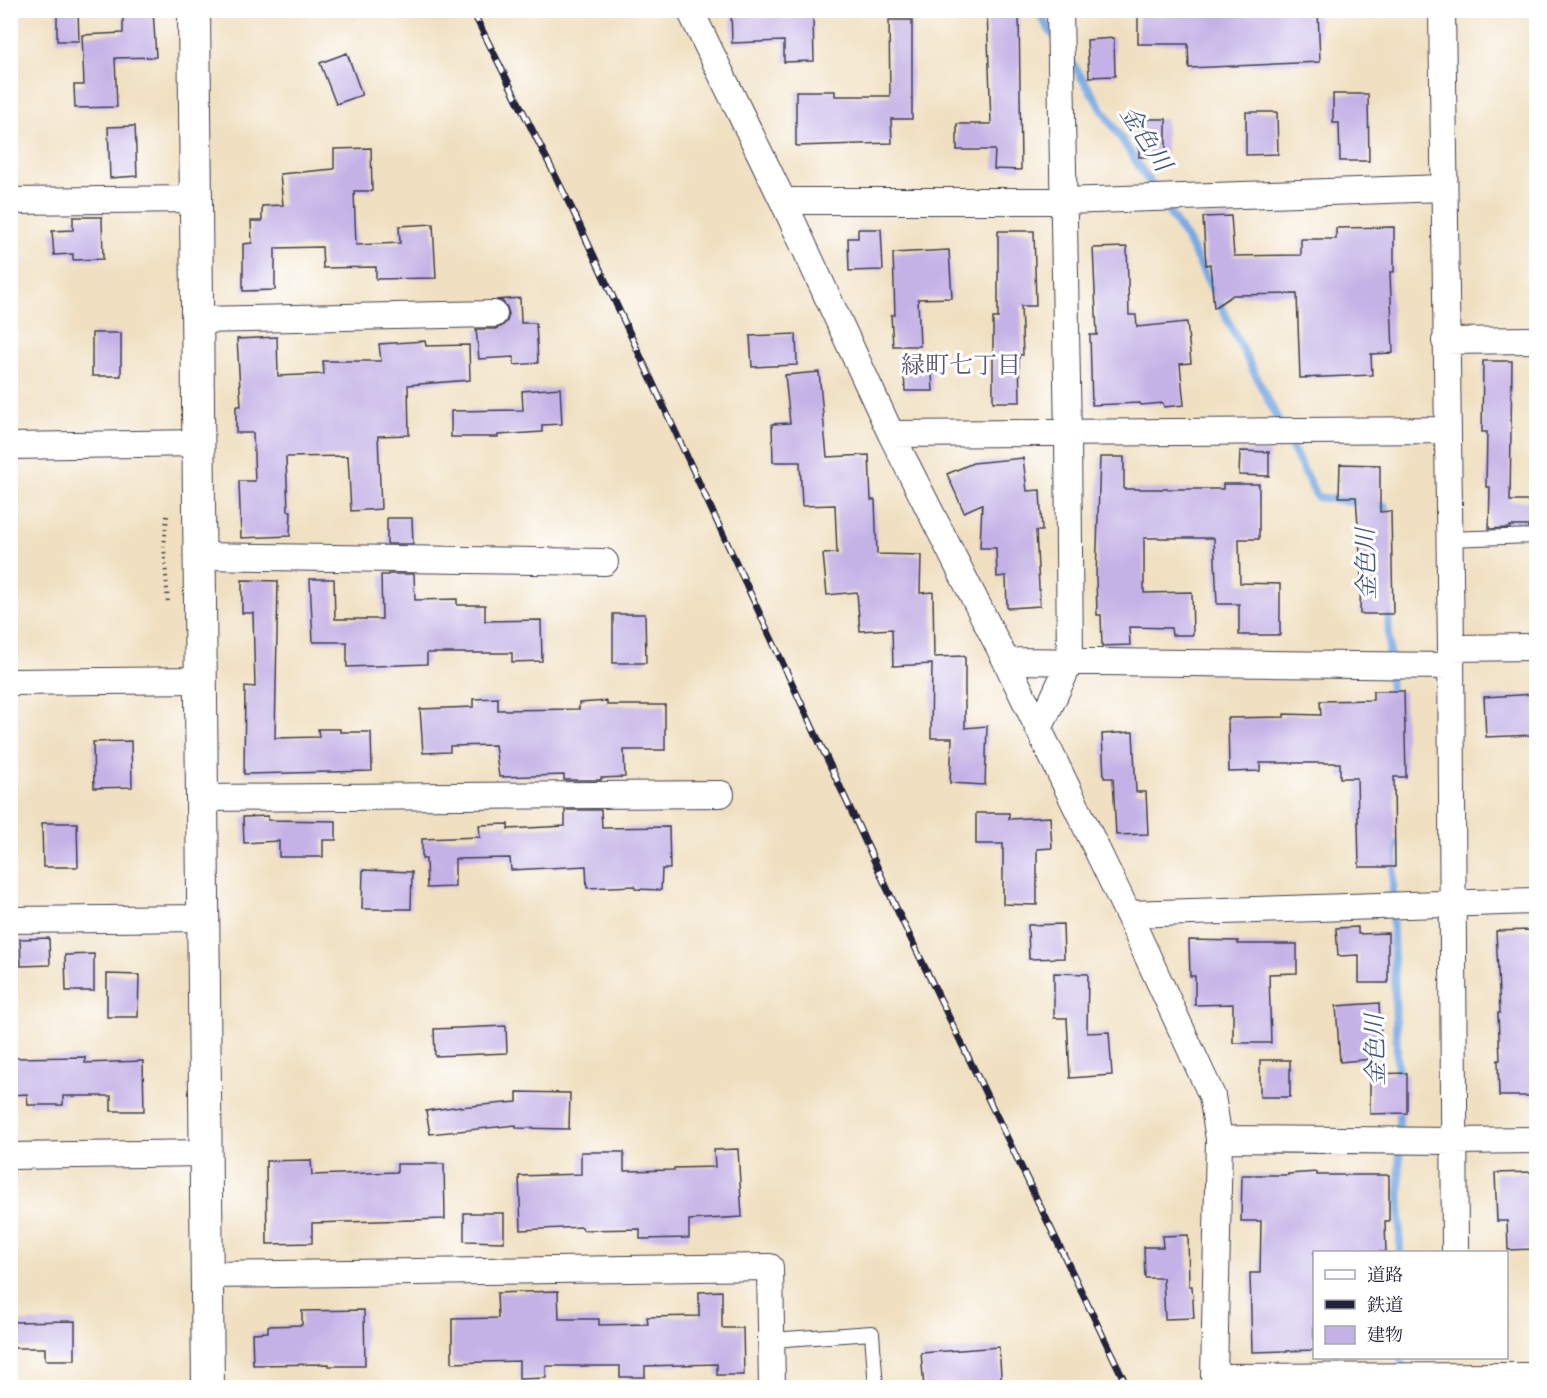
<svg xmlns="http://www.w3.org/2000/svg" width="1547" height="1398" viewBox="0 0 1547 1398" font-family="'Libre Bodoni','Noto Serif JP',serif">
<rect width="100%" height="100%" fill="#fff"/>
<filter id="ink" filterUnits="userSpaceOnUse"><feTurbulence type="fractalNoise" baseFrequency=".0167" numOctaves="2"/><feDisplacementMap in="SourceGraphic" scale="12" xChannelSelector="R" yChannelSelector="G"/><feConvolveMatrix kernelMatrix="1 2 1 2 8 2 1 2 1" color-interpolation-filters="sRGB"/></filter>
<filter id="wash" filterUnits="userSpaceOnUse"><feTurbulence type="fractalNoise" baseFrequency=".008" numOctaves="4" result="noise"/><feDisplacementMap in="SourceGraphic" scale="24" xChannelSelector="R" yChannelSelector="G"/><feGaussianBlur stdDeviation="1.35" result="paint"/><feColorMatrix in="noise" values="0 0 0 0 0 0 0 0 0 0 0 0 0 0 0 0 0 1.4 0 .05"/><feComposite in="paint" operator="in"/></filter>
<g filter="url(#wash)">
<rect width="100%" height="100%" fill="#f0e0c1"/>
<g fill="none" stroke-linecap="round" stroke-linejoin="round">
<!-- stream -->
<path stroke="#78a9e3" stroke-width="8" d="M 1037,10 L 1053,35
M 1069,58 L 1189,243 L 1317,497 L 1385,506 L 1386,523
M 1388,604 L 1391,702
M 1395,844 L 1392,907 L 1398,1083
M 1399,1102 L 1400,1252
M 1401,1358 L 1402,1375"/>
</g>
<g id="blocks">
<!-- building -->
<path fill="#c4b2e6" d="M 57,10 L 78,10 L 79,41 L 57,41 Z
M 123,10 L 153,10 L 156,57 L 115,58 L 117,107 L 75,108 L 74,85 L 84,85 L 82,35 L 123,33 Z
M 731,10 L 757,10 L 757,17 L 813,16 L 814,61 L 784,62 L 784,41 L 732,43 Z
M 987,10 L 1019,10 L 1021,170 L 994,169 L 995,150 L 957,150 L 957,124 L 991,124 Z
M 1138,10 L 1318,10 L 1320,62 L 1189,68 L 1188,44 L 1138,44 Z
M 889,20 L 912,20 L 912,119 L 891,119 L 892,143 L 796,146 L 796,91 L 835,91 L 835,96 L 890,96 Z
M 1114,38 L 1115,76 L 1089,77 L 1087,40 Z
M 347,53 L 362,95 L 336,104 L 320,63 Z
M 1333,94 L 1368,94 L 1369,161 L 1340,161 L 1339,123 L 1333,123 Z
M 1246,112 L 1277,112 L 1278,154 L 1246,155 Z
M 1139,119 L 1166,119 L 1166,156 L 1139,157 Z
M 135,126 L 137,176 L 110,178 L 108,127 Z
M 371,148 L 372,191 L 354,191 L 356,245 L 400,243 L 399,226 L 433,224 L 436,278 L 376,279 L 376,267 L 323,268 L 322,247 L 275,248 L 275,290 L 243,291 L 243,244 L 252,243 L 251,221 L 262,221 L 262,206 L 283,205 L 280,174 L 334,169 L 334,149 Z
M 1231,216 L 1234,256 L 1301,255 L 1301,239 L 1336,239 L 1336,228 L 1394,227 L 1394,272 L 1390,272 L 1393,353 L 1371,354 L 1372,375 L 1300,378 L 1297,294 L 1233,295 L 1214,308 L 1210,264 L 1206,265 L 1203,217 Z
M 73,217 L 102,217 L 103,259 L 73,260 L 73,254 L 54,255 L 52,231 L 73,230 Z
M 858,229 L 881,229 L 883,270 L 849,271 L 848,238 L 858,238 Z
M 998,231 L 1034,231 L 1036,306 L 1021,306 L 1023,355 L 1019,355 L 1020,402 L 993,402 L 993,318 L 998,318 Z
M 1127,247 L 1129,315 L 1136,315 L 1137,327 L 1187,322 L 1191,363 L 1180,364 L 1184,405 L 1164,407 L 1163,403 L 1141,405 L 1140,403 L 1092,405 L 1090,335 L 1097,335 L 1093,248 Z
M 949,250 L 952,298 L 918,299 L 920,346 L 893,346 L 891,315 L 895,315 L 893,253 Z
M 520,298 L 521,323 L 536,323 L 538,363 L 514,365 L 514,357 L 479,359 L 476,329 L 495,329 L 502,326 L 507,321 L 509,314 L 507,307 L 502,301 L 496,300 Z
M 92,333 L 121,333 L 121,376 L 92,376 Z
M 796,334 L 797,365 L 752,367 L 750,336 Z
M 277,337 L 278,376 L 324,374 L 323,361 L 381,361 L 379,344 L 425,341 L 426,346 L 469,345 L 470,380 L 408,385 L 409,435 L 378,436 L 381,509 L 351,511 L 348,456 L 286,457 L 288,511 L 291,511 L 290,536 L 241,538 L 239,481 L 255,481 L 253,433 L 236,433 L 236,406 L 241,406 L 237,339 Z
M 931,354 L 933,391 L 905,391 L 903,355 Z
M 1483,361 L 1512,361 L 1510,501 L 1536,501 L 1536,526 L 1510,526 L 1510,528 L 1489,529 L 1490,487 L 1486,487 L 1487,432 L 1482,432 Z
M 819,372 L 827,457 L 869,455 L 871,500 L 875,500 L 877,554 L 921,555 L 920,593 L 933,592 L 934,657 L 965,656 L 965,728 L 987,726 L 985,785 L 950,783 L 952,738 L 931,738 L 932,664 L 893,666 L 892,629 L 860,631 L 857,592 L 827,595 L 823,554 L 837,553 L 835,505 L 802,506 L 800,462 L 773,462 L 772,424 L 790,423 L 785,375 Z
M 560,388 L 562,424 L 542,425 L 542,432 L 498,435 L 498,437 L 451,437 L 451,411 L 523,410 L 522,391 Z
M 1240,451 L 1269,452 L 1269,476 L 1239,475 Z
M 1100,457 L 1124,457 L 1124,489 L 1223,489 L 1223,484 L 1259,484 L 1259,539 L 1239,539 L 1240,583 L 1280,584 L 1280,635 L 1239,635 L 1239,604 L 1217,604 L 1214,538 L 1144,538 L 1144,593 L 1192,592 L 1193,635 L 1172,635 L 1171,628 L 1129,627 L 1130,645 L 1102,646 L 1101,615 L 1097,615 L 1096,577 Z
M 1023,458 L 1027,491 L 1040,490 L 1042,531 L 1036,531 L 1040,606 L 1007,608 L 1006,576 L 997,577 L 996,548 L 980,548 L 982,504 L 964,512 L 947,474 L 973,463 Z
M 1340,464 L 1380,465 L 1380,512 L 1391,511 L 1393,614 L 1360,614 L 1361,567 L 1356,497 L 1339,497 Z
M 387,518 L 412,518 L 413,544 L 387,544 Z
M 388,574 L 414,574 L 415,600 L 457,599 L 457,605 L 485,605 L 485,621 L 541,620 L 542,661 L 512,662 L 512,653 L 427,653 L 427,664 L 347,667 L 347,642 L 313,642 L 310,579 L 334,579 L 335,619 L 382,619 L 381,575 L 388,575 Z
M 242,580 L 278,581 L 275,738 L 319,737 L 318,729 L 340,729 L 340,732 L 371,732 L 372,771 L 244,774 L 245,686 L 255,687 L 253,613 L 242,613 Z
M 613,614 L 645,614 L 646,663 L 613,663 Z
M 1373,691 L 1404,691 L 1406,777 L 1394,777 L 1395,867 L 1359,867 L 1357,778 L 1340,778 L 1340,763 L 1260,763 L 1260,771 L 1229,772 L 1228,718 L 1284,717 L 1284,714 L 1321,715 L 1320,701 L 1373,700 Z
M 1536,694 L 1536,735 L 1486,737 L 1484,697 Z
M 498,698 L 498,710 L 579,709 L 579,703 L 607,701 L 607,705 L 665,705 L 665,750 L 624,750 L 625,777 L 601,778 L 601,780 L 564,780 L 564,775 L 499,777 L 495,745 L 450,746 L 450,752 L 423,753 L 420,709 L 473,707 L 473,699 Z
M 1133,732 L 1136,792 L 1146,792 L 1148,834 L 1116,835 L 1113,778 L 1104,778 L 1102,734 Z
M 131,741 L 132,787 L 94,788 L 93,742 Z
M 565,810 L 601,810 L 602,828 L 669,827 L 670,869 L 662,869 L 661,890 L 635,889 L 635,886 L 587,888 L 586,866 L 511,870 L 510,858 L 455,859 L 455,887 L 427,888 L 426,859 L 422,859 L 422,839 L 480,837 L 479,825 L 508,824 L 508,829 L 565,826 Z
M 976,813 L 1009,813 L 1009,819 L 1050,817 L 1052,848 L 1037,849 L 1037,905 L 1003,904 L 1003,844 L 976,844 Z
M 268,816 L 268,820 L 336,821 L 336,840 L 323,840 L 323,857 L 279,857 L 279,841 L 244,843 L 243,817 Z
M 42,823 L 77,823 L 78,867 L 43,867 Z
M 363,870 L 412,872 L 411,909 L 362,909 Z
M 1063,924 L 1064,958 L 1029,959 L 1028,925 Z
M 1358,927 L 1358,934 L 1388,933 L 1388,983 L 1359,983 L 1359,955 L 1338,956 L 1336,928 Z
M 1531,930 L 1533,1000 L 1536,999 L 1536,1047 L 1532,1047 L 1533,1096 L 1499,1096 L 1498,1060 L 1500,1060 L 1498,1013 L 1500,1013 L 1496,931 Z
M 49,938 L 50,965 L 21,966 L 20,939 Z
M 1189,940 L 1238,941 L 1238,944 L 1297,944 L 1297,973 L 1269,974 L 1271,1043 L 1233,1043 L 1233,1004 L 1195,1005 L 1195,976 L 1190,976 Z
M 94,954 L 94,991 L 66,991 L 65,955 Z
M 1054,973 L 1088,974 L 1087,1033 L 1109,1032 L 1112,1075 L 1070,1078 L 1067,1018 L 1054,1018 Z
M 107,974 L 139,975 L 138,1017 L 107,1017 Z
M 1379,1003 L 1382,1058 L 1340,1062 L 1336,1006 Z
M 506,1026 L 507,1053 L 435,1056 L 434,1029 Z
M 85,1057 L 85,1063 L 143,1061 L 144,1111 L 111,1111 L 111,1096 L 63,1096 L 63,1105 L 28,1105 L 27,1094 L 10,1095 L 10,1058 Z
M 1260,1060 L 1290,1060 L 1290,1097 L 1260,1097 Z
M 1407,1073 L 1407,1113 L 1370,1114 L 1370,1074 Z
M 517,1092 L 570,1093 L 569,1129 L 516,1128 L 516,1125 L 430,1134 L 426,1111 L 460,1106 L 460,1107 L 517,1102 Z
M 738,1149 L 742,1217 L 689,1220 L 689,1238 L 640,1239 L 640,1229 L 583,1230 L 582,1227 L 521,1230 L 519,1176 L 581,1174 L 581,1152 L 624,1152 L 624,1171 L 674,1170 L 674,1168 L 715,1167 L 714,1150 Z
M 311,1160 L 312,1175 L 397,1172 L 397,1164 L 444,1164 L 445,1219 L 312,1223 L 312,1243 L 267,1244 L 266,1161 Z
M 1317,1172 L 1317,1175 L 1389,1175 L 1389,1221 L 1385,1221 L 1386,1252 L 1314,1252 L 1314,1350 L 1252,1352 L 1250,1273 L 1260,1273 L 1261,1221 L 1241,1221 L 1242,1175 L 1288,1175 L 1288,1174 Z
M 1532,1172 L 1533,1212 L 1536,1212 L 1536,1249 L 1508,1250 L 1507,1221 L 1497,1221 L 1495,1173 Z
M 464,1213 L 504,1213 L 504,1242 L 464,1241 Z
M 1188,1235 L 1189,1286 L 1192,1286 L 1194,1318 L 1165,1319 L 1163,1278 L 1145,1278 L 1144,1247 L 1163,1247 L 1162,1236 Z
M 558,1291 L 559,1319 L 599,1319 L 599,1325 L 648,1324 L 647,1317 L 699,1316 L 699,1292 L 722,1291 L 722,1328 L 743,1328 L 744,1375 L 717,1375 L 717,1364 L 645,1366 L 645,1377 L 620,1377 L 620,1366 L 546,1366 L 546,1378 L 519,1379 L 519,1361 L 452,1363 L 452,1319 L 498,1318 L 497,1293 Z
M 364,1310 L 365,1366 L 329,1366 L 329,1364 L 253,1365 L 252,1333 L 268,1332 L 268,1326 L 302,1325 L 302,1311 Z
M 75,1321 L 75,1360 L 45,1360 L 45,1348 L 10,1348 L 10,1322 Z
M 999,1347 L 1002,1388 L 924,1388 L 921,1353 Z"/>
</g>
</g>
<g filter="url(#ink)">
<use href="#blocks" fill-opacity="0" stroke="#413e4f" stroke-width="1.5"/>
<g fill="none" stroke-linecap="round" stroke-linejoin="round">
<defs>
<path id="service" d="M 1448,539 L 1536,536
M 771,1340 L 872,1333 L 876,1388"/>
<path id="minor" d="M 690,10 L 783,201 L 891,434 L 1006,661 L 1128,914 L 1212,1096 L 1219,1139 L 1214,1377 L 1536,1376
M 1442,10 L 1451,648 L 1455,1252
M 10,201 L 196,199
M 783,201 L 1064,201 L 1444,188
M 197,320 L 494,314
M 1445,341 L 1536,340
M 891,434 L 1446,430
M 10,446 L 199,443
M 200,556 L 605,562
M 1451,648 L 1536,647
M 1006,661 L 1451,666
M 10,682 L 201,680
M 1039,729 L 1070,662 L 1068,434 L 1060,10
M 202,798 L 721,794
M 1128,914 L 1536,901
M 10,920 L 204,918
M 1219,1139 L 1454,1141 L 1536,1140
M 10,1156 L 206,1153
M 207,1275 L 770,1267 L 772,1388"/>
<path id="tertiary" d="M 194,10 L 208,1388"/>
</defs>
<!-- service casing -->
<use href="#service" stroke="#413e4f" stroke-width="16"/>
<!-- minor casing -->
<use href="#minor" stroke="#413e4f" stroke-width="28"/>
<!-- tertiary casing -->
<use href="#tertiary" stroke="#413e4f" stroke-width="34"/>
<!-- path -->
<path stroke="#413e4f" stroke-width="4" stroke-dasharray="1.5 4.5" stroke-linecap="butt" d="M 167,516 L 164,546 L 168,604"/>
<!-- service -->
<use href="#service" stroke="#fff" stroke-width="14"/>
<!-- minor -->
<use href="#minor" stroke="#fff" stroke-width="26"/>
<!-- tertiary -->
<use href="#tertiary" stroke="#fff" stroke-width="32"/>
<defs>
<path id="rail" d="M 472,10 L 573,211 L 899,914 L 1128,1388"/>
</defs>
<!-- rail casing -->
<use href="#rail" stroke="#22223b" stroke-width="7"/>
<!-- rail -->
<use href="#rail" stroke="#fff" stroke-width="4.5" stroke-dasharray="14" stroke-linecap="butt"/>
</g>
</g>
<g text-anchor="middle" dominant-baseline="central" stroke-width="6" stroke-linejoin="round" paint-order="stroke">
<!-- water labels -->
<g font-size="24" font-style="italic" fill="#44587e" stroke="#fff">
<text transform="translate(1145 139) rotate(57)">金色川</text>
<text transform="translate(1367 564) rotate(-91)">金色川</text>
<text transform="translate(1376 1050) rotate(-91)">金色川</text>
</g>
<!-- neighbourhood labels -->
<g font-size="24" fill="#5b5477" stroke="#fff">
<text x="961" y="366">緑町七丁目</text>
</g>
</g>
<!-- margin -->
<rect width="1547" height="1398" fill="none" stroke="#fff" stroke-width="36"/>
<!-- legend -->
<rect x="1313" y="1251" width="195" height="108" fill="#ffffff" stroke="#a7a7b1" stroke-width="1.5"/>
<rect x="1325" y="1270" width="30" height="9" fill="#ffffff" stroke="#a7a7b1" stroke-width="1.5"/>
<text x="1367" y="1281" font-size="18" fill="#22223b">道路</text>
<rect x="1325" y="1300" width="30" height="9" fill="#22223b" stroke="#a7a7b1" stroke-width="1.5"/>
<text x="1367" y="1311" font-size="18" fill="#22223b">鉄道</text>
<rect x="1325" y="1326" width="30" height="18" fill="#c4b2e6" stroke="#a7a7b1" stroke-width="1.5"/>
<text x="1367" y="1341" font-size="18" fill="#22223b">建物</text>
</svg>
